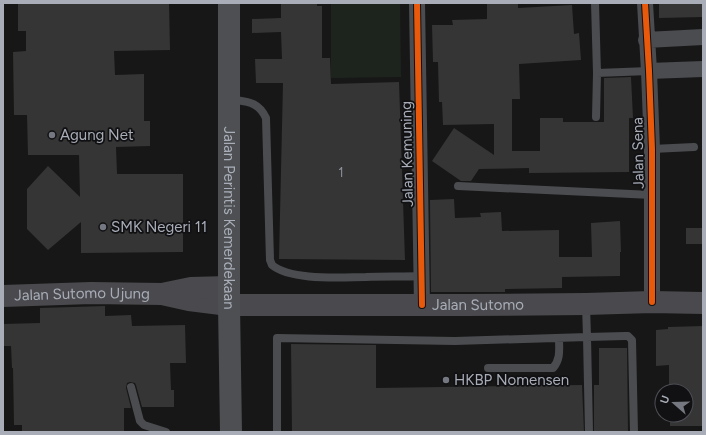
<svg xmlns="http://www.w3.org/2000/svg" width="706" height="435" viewBox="0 0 706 435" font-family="Figtree,sans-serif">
<rect width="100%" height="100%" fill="#171717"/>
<!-- green -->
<path fill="#1d241e" d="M 331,3 L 400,3 L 401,77 L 331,78 Z"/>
<!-- building -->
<path fill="#353536" d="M 18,3 L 169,3 L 170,50 L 114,51 L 115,75 L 144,74 L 144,121 L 150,121 L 150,146 L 116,147 L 117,174 L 183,174 L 183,252 L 81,253 L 81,222 L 48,250 L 27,229 L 27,189 L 48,166 L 80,197 L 79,155 L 28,155 L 27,115 L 14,115 L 13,52 L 26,51 L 26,31 L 18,31 Z
M 281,3 L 317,3 L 317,6 L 322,6 L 322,58 L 330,58 L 331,84 L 399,82 L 405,260 L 279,259 L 283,83 L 256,83 L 255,59 L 282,59 L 281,32 L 252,33 L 252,19 L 281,18 Z
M 487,3 L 518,3 L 518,8 L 572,5 L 574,34 L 579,33 L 581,60 L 519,64 L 520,99 L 512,99 L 512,151 L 540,151 L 540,118 L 563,118 L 563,122 L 604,122 L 604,78 L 631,77 L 633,118 L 629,118 L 629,172 L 529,173 L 529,168 L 479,169 L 471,181 L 461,181 L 432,161 L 454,128 L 494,155 L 494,124 L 443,125 L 442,102 L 439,102 L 438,62 L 433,62 L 432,25 L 453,25 L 452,20 L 487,19 Z
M 659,3 L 703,3 L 703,17 L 659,18 Z
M 454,199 L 455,218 L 481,217 L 480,213 L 501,212 L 502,231 L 559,230 L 559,257 L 592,257 L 591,223 L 620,221 L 621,252 L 620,252 L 620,276 L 562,277 L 562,288 L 505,289 L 505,292 L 431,292 L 430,200 Z
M 686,228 L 703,228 L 703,244 L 686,244 Z
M 105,306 L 105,316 L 131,315 L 132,326 L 185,325 L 186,363 L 170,363 L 171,390 L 174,390 L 174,407 L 142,407 L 136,385 L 135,383 L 130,382 L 127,383 L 126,388 L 131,408 L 124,408 L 124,432 L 22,432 L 22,425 L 14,425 L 13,368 L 12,368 L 11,346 L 3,346 L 3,324 L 40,323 L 40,308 Z
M 703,326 L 703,426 L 670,426 L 670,415 L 686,415 L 686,391 L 669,391 L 669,365 L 656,366 L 656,330 L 668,329 L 668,327 Z
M 291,344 L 376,345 L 376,388 L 582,385 L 584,432 L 292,432 Z
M 599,348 L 627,348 L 628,432 L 594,432 L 594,385 L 599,385 Z"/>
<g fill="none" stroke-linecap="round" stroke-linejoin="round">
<!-- service -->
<path stroke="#4b4c50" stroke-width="8" d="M 595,3 L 597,73 L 596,117
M 597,73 L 649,71
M 230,99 C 247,102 258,101 266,118 L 270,260 L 272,265 C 291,281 342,277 366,277 C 385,276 403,277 422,276
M 652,149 L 694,147
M 458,186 L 652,195
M 488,368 L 553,368 C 561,359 559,349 559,338
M 131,387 L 140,421 L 144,425 L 166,432
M 277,432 L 277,338 L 455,341 L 587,337 L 586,305
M 589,432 L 587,337 L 625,336 L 628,336 L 632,340 L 634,432"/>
<!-- minor -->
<path stroke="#4b4c50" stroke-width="16" d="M 417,3 L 422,305
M 645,3 L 649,71 L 652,149 L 652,302
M 646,40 L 703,37
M 649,71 L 703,69"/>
<!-- secondary -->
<g stroke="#4a4a4e" stroke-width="22">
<path id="s1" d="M 162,294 L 189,300 L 229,305 L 466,305 L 586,304 L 652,302 L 703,303"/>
<path id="s2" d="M 3,296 L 91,293 L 162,294 L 191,288 L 229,287"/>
</g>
<!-- primary -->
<path stroke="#4d4f52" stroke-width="22" id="s3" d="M 229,3 L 229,305 L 231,432"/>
<defs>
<path id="cycleway" d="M 417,3 L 422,305
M 645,3 L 649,71 L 652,149 L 652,302"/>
</defs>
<!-- cycleway casing -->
<use href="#cycleway" stroke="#111113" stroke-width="8"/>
<!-- cycleway -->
<use href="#cycleway" stroke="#e8590c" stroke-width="6"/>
</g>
<!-- markers -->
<g fill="#757880" stroke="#111113" stroke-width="1.5">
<circle cx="52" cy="135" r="4"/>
<circle cx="103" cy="227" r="4"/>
<circle cx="446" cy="380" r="4"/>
</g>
<g text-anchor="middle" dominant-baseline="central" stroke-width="3.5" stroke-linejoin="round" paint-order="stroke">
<!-- number labels -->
<g font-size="13" fill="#8b8f98">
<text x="341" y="172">1</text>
</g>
<!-- poi labels -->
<g font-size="15" fill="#a8adb8" stroke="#111113" text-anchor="start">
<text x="60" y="135">Agung Net</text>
<text x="111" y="227">SMK Negeri 11</text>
<text x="454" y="380">HKBP Nomensen</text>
</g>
<!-- street labels -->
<g font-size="15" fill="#a8adb8" stroke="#111113">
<text transform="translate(638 153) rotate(-91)">Jalan Sena</text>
<text transform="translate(407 154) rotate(-91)">Jalan Kemuning</text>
<text stroke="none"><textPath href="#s3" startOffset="215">Jalan Perintis Kemerdekaan</textPath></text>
<text stroke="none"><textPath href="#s2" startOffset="79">Jalan Sutomo Ujung</textPath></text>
<text stroke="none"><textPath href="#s1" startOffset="317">Jalan Sutomo</textPath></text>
</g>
</g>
<!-- border -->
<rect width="706" height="435" fill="none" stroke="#a8adb8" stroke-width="8"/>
<!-- north arrow -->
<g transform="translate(674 403) rotate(290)"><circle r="19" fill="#111113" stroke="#4d4f55"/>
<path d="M0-3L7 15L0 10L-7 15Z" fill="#757880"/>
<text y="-6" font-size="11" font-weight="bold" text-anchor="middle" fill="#a8adb8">U</text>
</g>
</svg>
